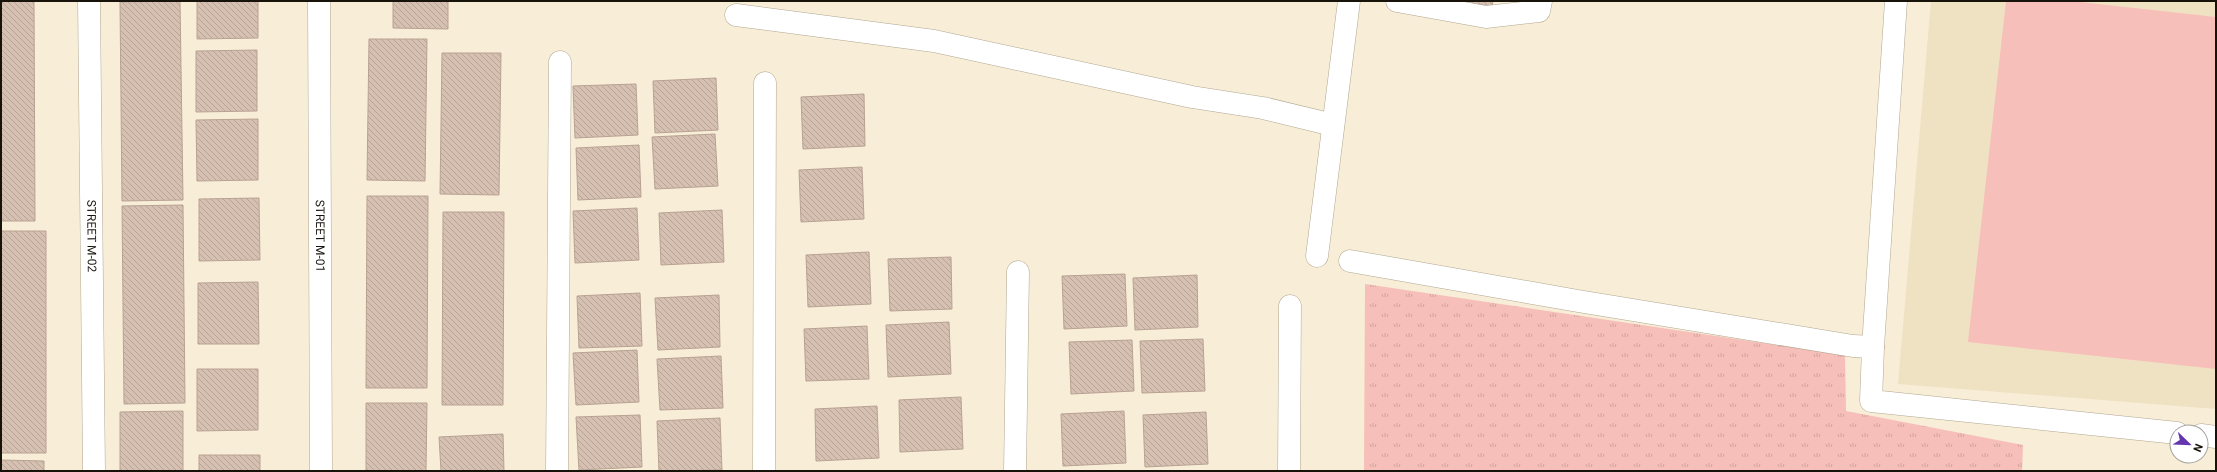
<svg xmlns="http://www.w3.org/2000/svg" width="2217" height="472" viewBox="0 0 2217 472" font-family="Roboto,sans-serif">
<defs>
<pattern id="grass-tufts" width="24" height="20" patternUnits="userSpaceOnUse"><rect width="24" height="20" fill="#f7bfb9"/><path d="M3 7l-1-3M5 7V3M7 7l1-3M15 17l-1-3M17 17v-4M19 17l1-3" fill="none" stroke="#d3a39e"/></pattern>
<pattern id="building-back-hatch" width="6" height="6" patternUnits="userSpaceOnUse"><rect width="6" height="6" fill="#d6c0b1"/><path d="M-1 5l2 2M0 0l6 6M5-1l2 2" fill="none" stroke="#b7a497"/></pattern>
</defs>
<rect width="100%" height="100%" fill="#f8edd6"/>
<!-- built -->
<path fill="#efe2c3" d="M 1931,1 L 2216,1 L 2216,409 L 1898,384 Z"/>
<!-- grass -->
<path fill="url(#grass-tufts)" d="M 1365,284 L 1845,355 L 1846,411 L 2023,445 L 2022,471 L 1364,471 Z"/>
<!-- garden -->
<path fill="#f7bfb9" d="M 2006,1 L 2071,1 L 2216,17 L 2216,369 L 1968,342 Z"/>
<!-- building -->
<path fill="url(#building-back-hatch)" stroke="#b8a293" d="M 1,1 L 34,1 L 35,221 L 1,221 Z
M 180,1 L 183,200 L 122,201 L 120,2 Z
M 197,1 L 258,1 L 258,38 L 197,39 Z
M 393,1 L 448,1 L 448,29 L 393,28 Z
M 1439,1 L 1493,1 L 1492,6 Z
M 369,39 L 427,39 L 425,181 L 367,180 Z
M 257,50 L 257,111 L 196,112 L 196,51 Z
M 442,53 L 501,53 L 499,195 L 440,194 Z
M 716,78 L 718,130 L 655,133 L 653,81 Z
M 636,84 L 638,135 L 575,138 L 573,86 Z
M 864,94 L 865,146 L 803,149 L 801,97 Z
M 258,119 L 258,180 L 197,181 L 196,120 Z
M 715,134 L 718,186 L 655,189 L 652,137 Z
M 639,145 L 641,197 L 578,200 L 576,148 Z
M 862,167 L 864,219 L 801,222 L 799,170 Z
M 367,196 L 428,196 L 427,388 L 366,388 Z
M 259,198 L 260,260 L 199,261 L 199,199 Z
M 183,205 L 185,403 L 124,404 L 122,206 Z
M 637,208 L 639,260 L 575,263 L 573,211 Z
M 722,210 L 724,262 L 661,265 L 659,213 Z
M 443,212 L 504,212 L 503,405 L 442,405 Z
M 1,231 L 46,231 L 46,453 L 1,453 Z
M 869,252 L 871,304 L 808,307 L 806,255 Z
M 951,257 L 952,309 L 890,311 L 888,259 Z
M 1125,274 L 1127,326 L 1064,329 L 1062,276 Z
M 1197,275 L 1198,327 L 1135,330 L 1133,278 Z
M 258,282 L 259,344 L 198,344 L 198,283 Z
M 640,293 L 642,346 L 579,348 L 577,296 Z
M 719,295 L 720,347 L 658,350 L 655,298 Z
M 949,322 L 951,374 L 888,377 L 886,325 Z
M 867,326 L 869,379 L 806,381 L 804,329 Z
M 1203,339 L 1205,391 L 1142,393 L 1140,341 Z
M 1132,340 L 1134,391 L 1071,394 L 1069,342 Z
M 637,350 L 639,402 L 576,405 L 573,353 Z
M 721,356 L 723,408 L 660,410 L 657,359 Z
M 197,369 L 258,369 L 258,430 L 197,431 Z
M 961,397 L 963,449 L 900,452 L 899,400 Z
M 366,403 L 427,403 L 426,471 L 366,471 Z
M 877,406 L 879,458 L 816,461 L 815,409 Z
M 183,411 L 183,471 L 120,471 L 120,412 Z
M 1124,411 L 1126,463 L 1063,466 L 1061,414 Z
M 1206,412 L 1208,464 L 1145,467 L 1143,415 Z
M 640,415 L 642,467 L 579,470 L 576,417 Z
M 720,418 L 722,470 L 659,471 L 657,421 Z
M 503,434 L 504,471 L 441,471 L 439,437 Z
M 199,455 L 260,455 L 260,471 L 199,471 Z
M 1,460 L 44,461 L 44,471 L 1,471 Z"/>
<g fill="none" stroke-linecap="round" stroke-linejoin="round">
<defs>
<g id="minor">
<path id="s1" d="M 89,1 L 94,471"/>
<path id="s2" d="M 319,1 L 321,471"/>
<path d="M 1397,1 L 1486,17 L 1539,11 L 1541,1"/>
<path d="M 1896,1 L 1873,347 L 1871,401 L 2177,433"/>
<path d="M 736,15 L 934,41 L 1192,97 L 1263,108 L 1333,125"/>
<path d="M 1317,256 L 1349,1"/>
<path d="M 1350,261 L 1578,301 L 1853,346 L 1873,347"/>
<path d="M 2201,435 L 2216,437"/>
<path d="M 557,471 L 560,62"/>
<path d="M 764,471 L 765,83"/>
<path d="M 1015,471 L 1018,272"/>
<path d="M 1289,471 L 1290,306"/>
</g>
</defs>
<!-- minor casing -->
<use href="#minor" stroke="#b1a792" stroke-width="23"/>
<!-- minor -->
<use href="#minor" stroke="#fff" stroke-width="22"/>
</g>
<g text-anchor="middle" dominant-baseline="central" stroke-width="3" stroke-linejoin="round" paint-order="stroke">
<!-- street labels -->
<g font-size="12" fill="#17130b" stroke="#fff">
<text stroke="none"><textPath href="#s1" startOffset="235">STREET M-02</textPath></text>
<text stroke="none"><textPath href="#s2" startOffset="235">STREET M-01</textPath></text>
</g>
</g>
<!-- border -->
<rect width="2217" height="472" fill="none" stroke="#17130b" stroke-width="4"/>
<!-- north arrow -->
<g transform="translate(2189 444) rotate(113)"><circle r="19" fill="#ffffff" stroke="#a2a19d"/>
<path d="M0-3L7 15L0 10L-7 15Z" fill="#6336ae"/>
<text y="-6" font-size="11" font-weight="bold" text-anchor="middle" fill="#17130b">N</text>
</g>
</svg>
